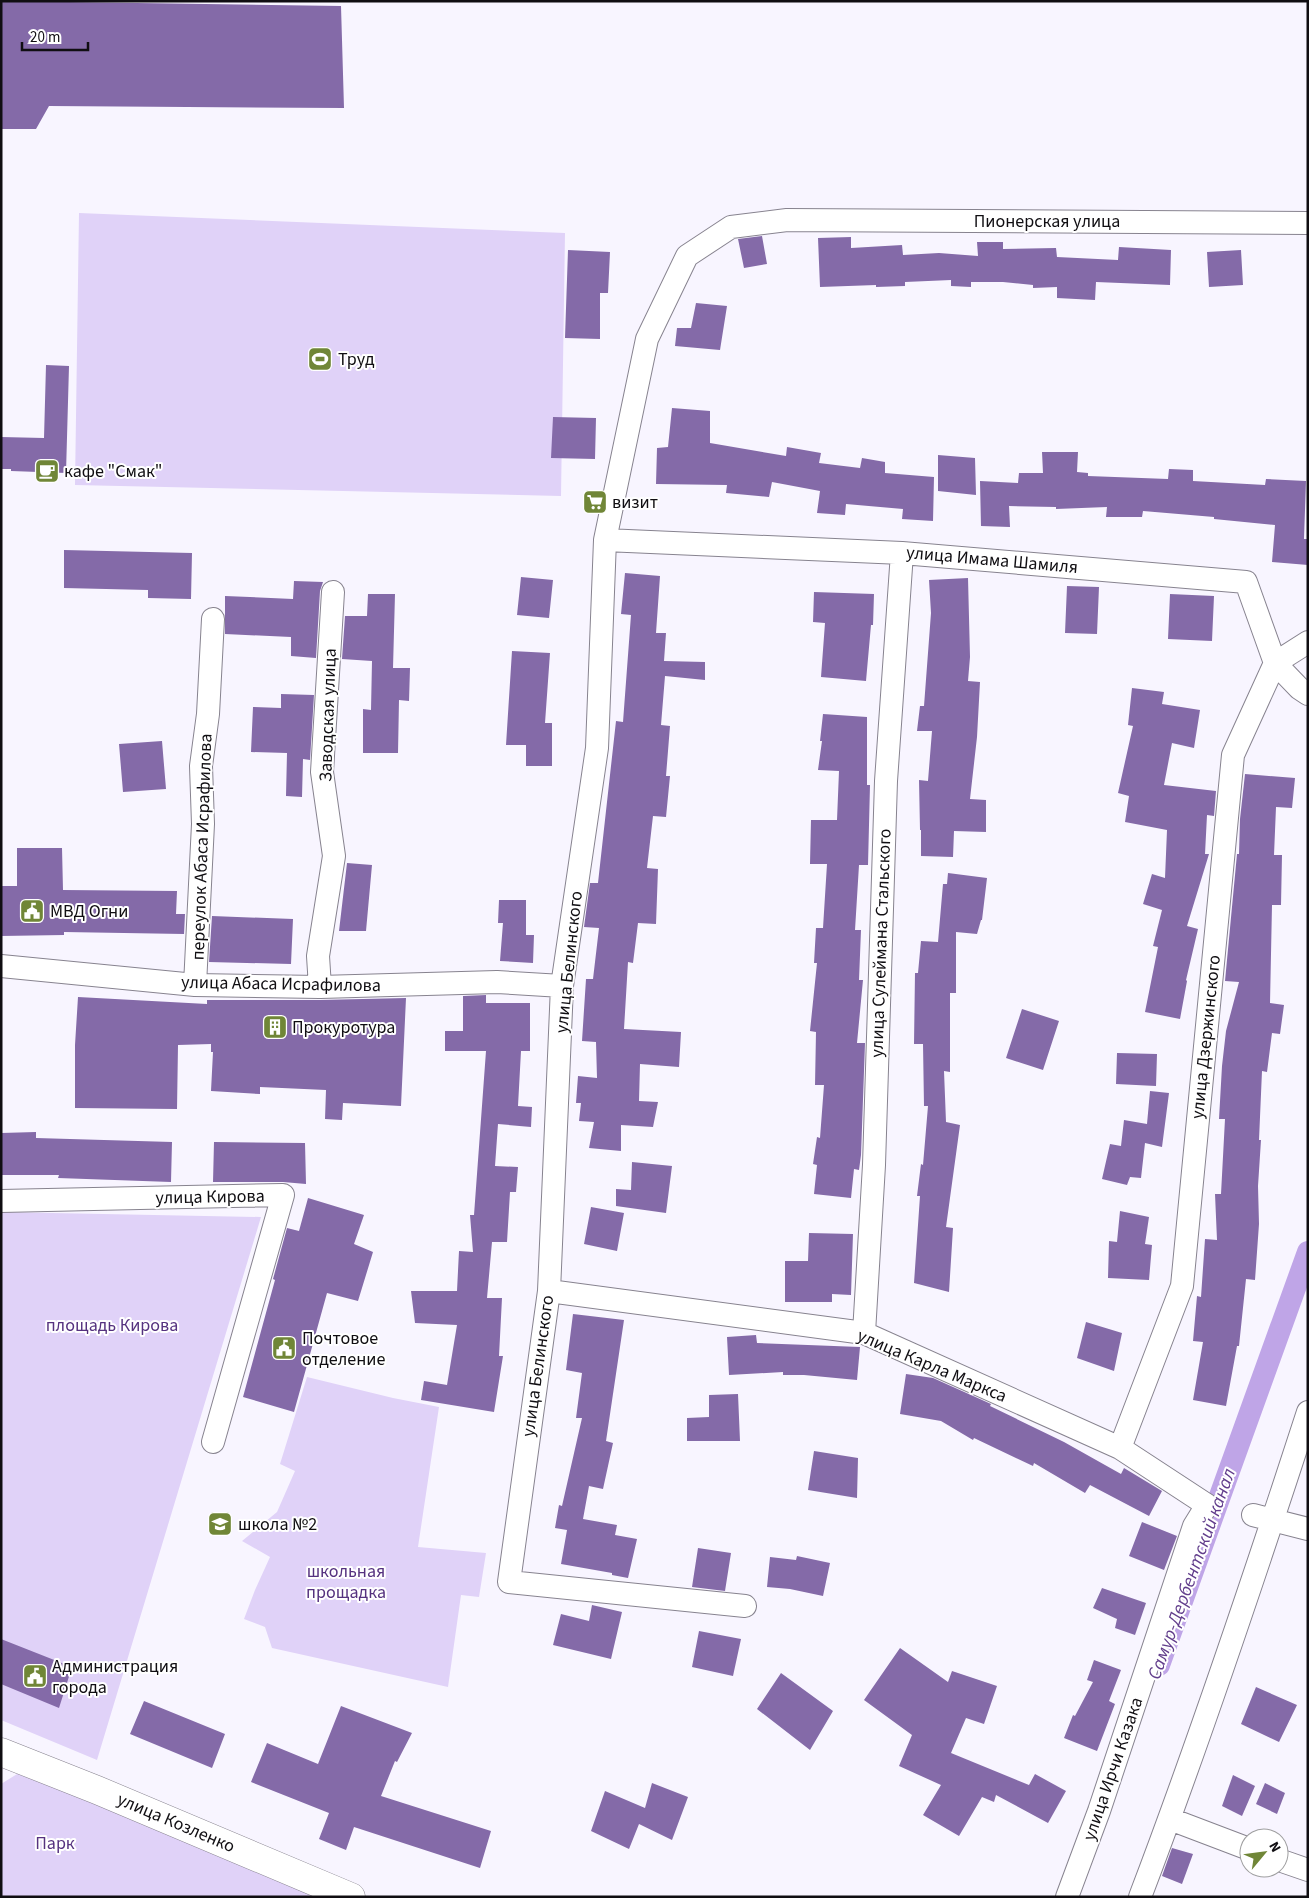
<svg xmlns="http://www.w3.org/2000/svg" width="1309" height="1898" viewBox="0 0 1309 1898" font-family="'Source Sans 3',sans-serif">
<rect width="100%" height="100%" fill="#f8f5ff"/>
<!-- green -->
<path fill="#e0d2f8" d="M 79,213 L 565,233 L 561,496 L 75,485 Z
M 1,1212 L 261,1217 L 97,1760 L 1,1720 Z
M 307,1377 L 393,1398 L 439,1407 L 418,1547 L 486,1553 L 479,1597 L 461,1595 L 448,1687 L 272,1648 L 265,1627 L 244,1619 L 255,1590 L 270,1557 L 242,1541 L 277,1512 L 295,1471 L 280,1464 Z
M 22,1771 L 317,1897 L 1,1897 L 1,1784 Z"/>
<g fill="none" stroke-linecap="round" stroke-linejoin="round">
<!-- canal -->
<path stroke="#bfa5e7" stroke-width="22" d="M 1159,1665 L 1308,1252"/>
</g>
<!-- building -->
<path fill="#846aa8" d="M 1,1 L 341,6 L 344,108 L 49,106 L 36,129 L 1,129 Z
M 762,236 L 767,264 L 744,268 L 738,239 Z
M 851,237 L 851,248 L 902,245 L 903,255 L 939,253 L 978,256 L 977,242 L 1003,242 L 1003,249 L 1056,248 L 1057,257 L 1118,260 L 1119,247 L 1171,250 L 1170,285 L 1096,282 L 1095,300 L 1057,298 L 1057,287 L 1033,288 L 1033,285 L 1003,282 L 971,282 L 971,287 L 951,286 L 951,280 L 905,282 L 905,286 L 876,287 L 876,285 L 820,287 L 818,238 Z
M 568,250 L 610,252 L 608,293 L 600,293 L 600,339 L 565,338 Z
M 1241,250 L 1243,285 L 1209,287 L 1207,252 Z
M 696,303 L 727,306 L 720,350 L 675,346 L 677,328 L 691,328 Z
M 46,365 L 69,366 L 66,473 L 11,471 L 11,469 L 1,469 L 1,437 L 44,438 Z
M 672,408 L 710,411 L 710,443 L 786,456 L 787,447 L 821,453 L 819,463 L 860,468 L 862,458 L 885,462 L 885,473 L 934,477 L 933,521 L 902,519 L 903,509 L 846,504 L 845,515 L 817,513 L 820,491 L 772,482 L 769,497 L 726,493 L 727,485 L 656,484 L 657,448 L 668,447 Z
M 553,417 L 596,418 L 595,459 L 551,458 Z
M 1042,452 L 1078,452 L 1077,472 L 1088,473 L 1088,476 L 1168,479 L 1169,469 L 1193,470 L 1193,481 L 1265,485 L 1266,479 L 1306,481 L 1304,539 L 1308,539 L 1308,565 L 1272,562 L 1275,525 L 1214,519 L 1214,517 L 1143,511 L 1142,517 L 1106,517 L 1107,507 L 1056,509 L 1056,507 L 1009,506 L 1010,527 L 981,526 L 980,481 L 1018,483 L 1019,473 L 1043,473 Z
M 938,455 L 975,458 L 976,495 L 938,491 Z
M 64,550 L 192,553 L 191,599 L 148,598 L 148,590 L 64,588 Z
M 625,573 L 660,576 L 656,633 L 666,633 L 664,661 L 705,662 L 705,680 L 665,676 L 661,725 L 670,726 L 666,776 L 670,776 L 666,817 L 653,816 L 647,868 L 658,869 L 656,924 L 638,923 L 633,963 L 628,962 L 624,1029 L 681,1032 L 679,1067 L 640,1064 L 639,1101 L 658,1102 L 653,1127 L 621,1125 L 621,1151 L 589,1148 L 594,1122 L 579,1121 L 581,1103 L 576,1103 L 578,1076 L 597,1078 L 596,1042 L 582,1041 L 586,979 L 593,979 L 599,928 L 584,927 L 590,883 L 598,883 L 616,721 L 623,722 L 631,615 L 621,614 Z
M 521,577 L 553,580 L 549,618 L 517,615 Z
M 968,578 L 970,657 L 968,681 L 980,682 L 977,737 L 970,799 L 986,800 L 986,832 L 954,831 L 953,857 L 921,856 L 921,830 L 920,830 L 919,780 L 928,781 L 932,731 L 917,731 L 920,706 L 924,706 L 931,613 L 929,580 Z
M 294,581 L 323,582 L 320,591 L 316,658 L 291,656 L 291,637 L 225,634 L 225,596 L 293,599 Z
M 1067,586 L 1099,587 L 1097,634 L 1065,633 Z
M 814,592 L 874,594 L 873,625 L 871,625 L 866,681 L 821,677 L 825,623 L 813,622 Z
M 368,594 L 395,594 L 393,668 L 410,668 L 409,701 L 399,700 L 398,753 L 363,753 L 363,709 L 371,710 L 372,661 L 342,659 L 345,616 L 367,616 Z
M 1170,594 L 1214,596 L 1212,641 L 1168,639 Z
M 512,651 L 550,653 L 545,723 L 552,723 L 552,766 L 526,766 L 526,745 L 506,745 Z
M 1132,688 L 1164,692 L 1162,704 L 1200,710 L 1194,748 L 1172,743 L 1164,785 L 1216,791 L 1214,816 L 1207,815 L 1205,854 L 1209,854 L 1187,926 L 1198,929 L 1186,980 L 1187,981 L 1180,1019 L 1145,1012 L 1158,947 L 1153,946 L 1162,910 L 1143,904 L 1152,874 L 1165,878 L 1167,830 L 1125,822 L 1129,796 L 1118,793 L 1133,726 L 1128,725 Z
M 281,694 L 314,695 L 310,760 L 303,759 L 302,797 L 286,796 L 287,753 L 251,752 L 253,707 L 281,708 Z
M 823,714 L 867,717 L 867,785 L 870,785 L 868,865 L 859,865 L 855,930 L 861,930 L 859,980 L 863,980 L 857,1043 L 865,1043 L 861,1155 L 859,1170 L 854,1169 L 851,1198 L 814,1194 L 817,1165 L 813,1164 L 817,1137 L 820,1138 L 824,1085 L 815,1085 L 816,1032 L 810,1031 L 817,963 L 814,963 L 816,928 L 823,928 L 827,864 L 810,864 L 811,820 L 837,820 L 839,771 L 818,770 L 822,741 L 820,741 Z
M 162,741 L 166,789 L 123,792 L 119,744 Z
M 1245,774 L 1295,778 L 1292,808 L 1276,807 L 1274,855 L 1282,855 L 1281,905 L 1272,905 L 1270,1003 L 1284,1005 L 1280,1034 L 1272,1033 L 1267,1072 L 1262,1071 L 1259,1140 L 1261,1140 L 1258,1186 L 1259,1224 L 1255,1280 L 1246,1279 L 1239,1346 L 1237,1346 L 1226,1406 L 1193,1400 L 1203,1342 L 1193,1341 L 1197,1296 L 1201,1297 L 1205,1239 L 1217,1240 L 1215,1194 L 1221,1194 L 1225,1119 L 1219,1119 L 1222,1066 L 1226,1031 L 1239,982 L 1225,981 L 1237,854 L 1239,854 L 1240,819 Z
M 17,848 L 62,848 L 63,890 L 177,891 L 176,914 L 185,914 L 184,934 L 64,932 L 64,935 L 1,936 L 1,886 L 17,886 Z
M 347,863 L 372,865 L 366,931 L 339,931 Z
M 948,873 L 987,878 L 982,920 L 981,920 L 977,934 L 956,932 L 956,993 L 950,993 L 950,1072 L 944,1071 L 946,1122 L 960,1125 L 946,1227 L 953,1228 L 949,1292 L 914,1283 L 920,1196 L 917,1196 L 921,1164 L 923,1165 L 928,1106 L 924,1106 L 923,1044 L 914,1044 L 915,973 L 918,973 L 921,941 L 938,942 L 943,884 L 947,884 Z
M 499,900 L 526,900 L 526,935 L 534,935 L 533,963 L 500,961 L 503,923 L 498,923 Z
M 212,916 L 293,919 L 291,964 L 209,962 Z
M 486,995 L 486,1003 L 530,1003 L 530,1051 L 521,1051 L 518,1106 L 532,1107 L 531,1127 L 498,1124 L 495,1166 L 518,1167 L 516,1192 L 510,1192 L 507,1242 L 492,1242 L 487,1298 L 502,1298 L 499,1356 L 503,1356 L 494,1412 L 421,1400 L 424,1381 L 447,1385 L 457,1325 L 415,1323 L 411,1291 L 457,1291 L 459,1251 L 473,1252 L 470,1215 L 474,1215 L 486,1051 L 445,1051 L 445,1031 L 463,1031 L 463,996 Z
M 78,997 L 207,1004 L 207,1000 L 320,1000 L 406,998 L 401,1106 L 343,1103 L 342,1120 L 325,1119 L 326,1090 L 260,1087 L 260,1094 L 211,1091 L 213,1052 L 211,1052 L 211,1044 L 178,1045 L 177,1109 L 75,1108 L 75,1045 Z
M 1022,1009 L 1059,1021 L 1043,1070 L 1006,1058 Z
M 1117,1053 L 1157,1054 L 1156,1086 L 1116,1084 Z
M 1150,1091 L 1169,1093 L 1162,1147 L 1145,1143 L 1141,1178 L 1130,1177 L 1127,1185 L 1102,1179 L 1110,1144 L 1121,1146 L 1124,1120 L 1147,1124 Z
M 36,1132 L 36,1138 L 172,1142 L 171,1182 L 58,1178 L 59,1175 L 1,1175 L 1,1133 Z
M 214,1142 L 305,1143 L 306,1184 L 283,1182 L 213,1182 Z
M 632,1162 L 672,1166 L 666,1213 L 616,1206 L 616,1189 L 631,1190 Z
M 308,1198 L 364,1215 L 354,1244 L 373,1252 L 358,1301 L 327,1293 L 294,1412 L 243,1397 L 275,1280 L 273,1279 L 287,1228 L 299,1231 Z
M 591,1207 L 624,1213 L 617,1251 L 584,1244 Z
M 1120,1211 L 1149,1217 L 1145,1244 L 1152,1245 L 1149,1280 L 1108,1278 L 1109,1241 L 1117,1242 Z
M 809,1233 L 853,1234 L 851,1295 L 832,1294 L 832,1302 L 785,1302 L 785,1261 L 808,1261 Z
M 573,1314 L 624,1320 L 606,1441 L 613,1443 L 603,1489 L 589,1486 L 583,1519 L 617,1525 L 615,1535 L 637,1539 L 628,1578 L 612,1575 L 612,1573 L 561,1564 L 567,1530 L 555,1528 L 559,1505 L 562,1506 L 582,1418 L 576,1418 L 582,1373 L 566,1370 Z
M 1086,1322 L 1122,1333 L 1114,1371 L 1077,1358 Z
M 756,1335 L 757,1343 L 860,1347 L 857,1380 L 804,1375 L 783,1375 L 783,1372 L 729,1375 L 727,1337 Z
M 906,1374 L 933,1378 L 991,1404 L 990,1406 L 1064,1442 L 1121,1474 L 1124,1468 L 1162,1491 L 1149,1516 L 1090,1485 L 1085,1493 L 1034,1463 L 1033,1466 L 974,1438 L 973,1440 L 941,1421 L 900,1414 Z
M 738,1394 L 740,1441 L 687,1441 L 687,1418 L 709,1417 L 709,1395 Z
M 814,1451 L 858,1458 L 857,1498 L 808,1490 Z
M 1142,1522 L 1177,1536 L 1164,1570 L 1129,1556 Z
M 698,1548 L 731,1553 L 725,1591 L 692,1587 Z
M 797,1556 L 830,1563 L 823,1596 L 790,1589 L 767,1587 L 770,1557 L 796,1560 Z
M 1102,1588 L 1146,1603 L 1135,1635 L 1115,1628 L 1117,1619 L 1093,1608 Z
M 592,1605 L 622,1612 L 611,1659 L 553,1645 L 561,1614 L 589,1621 Z
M 699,1631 L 741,1639 L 733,1676 L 692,1667 Z
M 1,1639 L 72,1667 L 59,1708 L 1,1684 Z
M 900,1648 L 948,1682 L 952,1671 L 997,1686 L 984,1724 L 966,1718 L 951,1753 L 1029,1785 L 1035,1774 L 1066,1791 L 1048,1823 L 996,1795 L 994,1802 L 982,1797 L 959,1836 L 923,1815 L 941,1785 L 899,1766 L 912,1735 L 864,1700 Z
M 1094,1660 L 1121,1670 L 1109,1701 L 1115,1704 L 1097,1751 L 1064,1738 L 1073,1715 L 1075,1716 L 1093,1682 L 1087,1680 Z
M 781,1673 L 833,1711 L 810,1750 L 757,1709 Z
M 1256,1687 L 1297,1705 L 1279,1742 L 1241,1724 Z
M 144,1701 L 225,1734 L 212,1768 L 130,1734 Z
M 341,1706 L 412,1733 L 397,1762 L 395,1761 L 381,1796 L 491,1831 L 480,1868 L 354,1827 L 346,1850 L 319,1839 L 329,1813 L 251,1782 L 267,1743 L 318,1764 Z
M 1233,1775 L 1255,1786 L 1242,1816 L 1222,1806 Z
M 652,1783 L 688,1797 L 672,1840 L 639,1824 L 629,1849 L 591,1831 L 605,1791 L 645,1808 Z
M 1265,1783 L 1285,1793 L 1277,1814 L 1256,1804 Z
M 1172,1848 L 1193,1854 L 1182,1884 L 1162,1876 Z"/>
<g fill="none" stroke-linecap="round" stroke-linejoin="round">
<defs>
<path id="minor" d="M 605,540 L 902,553 L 1246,582 L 1275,663 L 1299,688 L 1308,694
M 1,966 L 195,985 L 320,987 L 497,982 L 562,986
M 195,985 L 203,824 L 201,766 L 208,714 L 213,619
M 320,987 L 318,956 L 334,856 L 322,772 L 333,592
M 1,1201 L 283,1195 L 213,1442
M 549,1291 L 864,1333 L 1120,1448 L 1207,1505 L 1194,1526 L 1099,1811 L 1067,1897
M 864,1333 L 874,1165 L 886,781 L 902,553
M 1120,1448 L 1182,1286 L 1233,755 L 1275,663 L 1308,642
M 1253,1515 L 1308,1529
M 745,1606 L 509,1582 L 549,1291 L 562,986 L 597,748 L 605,540 L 647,339 L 687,256 L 731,227 L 787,220 L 1308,223
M 1170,1819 L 1249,1849
M 1279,1860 L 1308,1870
M 1140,1897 C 1201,1737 1255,1575 1308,1412"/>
<path id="tertiary" d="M 1,1752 L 97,1790 L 351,1897"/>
</defs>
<!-- minor casing -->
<use href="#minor" stroke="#87838f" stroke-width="24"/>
<!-- tertiary casing -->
<use href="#tertiary" stroke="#87838f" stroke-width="29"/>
<!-- minor -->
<use href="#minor" stroke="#fff" stroke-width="22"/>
<!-- tertiary -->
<use href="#tertiary" stroke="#fff" stroke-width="28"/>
</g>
<!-- icons -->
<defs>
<symbol id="stadium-square" viewBox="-11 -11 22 22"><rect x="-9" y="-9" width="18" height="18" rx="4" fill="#708637" stroke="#fff"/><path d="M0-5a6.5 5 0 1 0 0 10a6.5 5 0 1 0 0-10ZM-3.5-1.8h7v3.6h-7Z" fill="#fff"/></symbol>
<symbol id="cafe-square" viewBox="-11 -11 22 22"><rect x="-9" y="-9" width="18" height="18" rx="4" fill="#708637" stroke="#fff"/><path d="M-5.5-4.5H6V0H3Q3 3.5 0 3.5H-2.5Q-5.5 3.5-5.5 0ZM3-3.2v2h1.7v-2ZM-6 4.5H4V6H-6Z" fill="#fff"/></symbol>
<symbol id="supermarket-square" viewBox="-11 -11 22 22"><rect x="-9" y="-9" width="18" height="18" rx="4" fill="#708637" stroke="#fff"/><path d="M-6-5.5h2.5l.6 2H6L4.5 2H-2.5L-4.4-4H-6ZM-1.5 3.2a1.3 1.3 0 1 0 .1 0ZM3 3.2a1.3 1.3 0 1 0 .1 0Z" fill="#fff"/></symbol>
<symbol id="civic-square" viewBox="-11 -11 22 22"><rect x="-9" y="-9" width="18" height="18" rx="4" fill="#708637" stroke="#fff"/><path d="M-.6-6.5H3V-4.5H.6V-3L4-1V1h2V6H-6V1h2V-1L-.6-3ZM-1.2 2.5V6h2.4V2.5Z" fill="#fff"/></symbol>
<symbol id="building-square" viewBox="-11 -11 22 22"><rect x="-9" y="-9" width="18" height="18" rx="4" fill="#708637" stroke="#fff"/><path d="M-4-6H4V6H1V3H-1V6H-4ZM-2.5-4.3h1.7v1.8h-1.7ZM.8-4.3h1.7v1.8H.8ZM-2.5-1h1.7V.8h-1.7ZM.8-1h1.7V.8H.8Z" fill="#fff"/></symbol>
<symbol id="school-square" viewBox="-11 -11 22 22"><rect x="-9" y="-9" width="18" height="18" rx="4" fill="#708637" stroke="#fff"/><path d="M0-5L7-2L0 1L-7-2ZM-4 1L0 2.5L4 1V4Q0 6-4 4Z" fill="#fff"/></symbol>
</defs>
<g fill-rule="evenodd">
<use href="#stadium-square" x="306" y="345" width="28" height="28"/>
<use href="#cafe-square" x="33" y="457" width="28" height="28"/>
<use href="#supermarket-square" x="581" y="488" width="28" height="28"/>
<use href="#civic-square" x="18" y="897" width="28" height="28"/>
<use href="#building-square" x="261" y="1013" width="28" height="28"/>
<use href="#civic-square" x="270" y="1334" width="28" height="28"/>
<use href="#school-square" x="206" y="1510" width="28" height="28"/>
<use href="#civic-square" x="21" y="1662" width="28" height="28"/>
</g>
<g text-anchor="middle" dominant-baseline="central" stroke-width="4" stroke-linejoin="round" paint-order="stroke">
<!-- street labels -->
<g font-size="18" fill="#100e12" stroke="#fff">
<text x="1047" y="221">Пионерская улица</text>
<text transform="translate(992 560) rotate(5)">улица Имама Шамиля</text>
<text transform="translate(328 715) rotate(-88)">Заводская улица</text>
<text transform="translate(202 847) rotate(-88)">переулок Абаса Исрафилова</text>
<text transform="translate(881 943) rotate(-88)">улица Сулеймана Стальского</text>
<text transform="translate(569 962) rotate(-84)">улица Белинского</text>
<text transform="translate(281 984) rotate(1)">улица Абаса Исрафилова</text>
<text transform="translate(1206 1037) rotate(-84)">улица Дзержинского</text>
<text transform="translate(210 1197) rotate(-1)">улица Кирова</text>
<text transform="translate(538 1366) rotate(-82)">улица Белинского</text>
<text transform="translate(932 1366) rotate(23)">улица Карла Маркса</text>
<text transform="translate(1113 1769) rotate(-71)">улица Ирчи Казака</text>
<text transform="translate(176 1823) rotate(23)">улица Козленко</text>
</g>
<!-- poi labels -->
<g font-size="18" fill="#100e12" stroke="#fff" text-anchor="start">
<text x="338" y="359">Труд</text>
<text x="64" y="471">кафе "Смак"</text>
<text x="612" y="502">визит</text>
<text x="50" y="911">МВД Огни</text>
<text x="292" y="1027">Прокуротура</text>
<text x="302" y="1338">Почтовое<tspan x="302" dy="21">отделение</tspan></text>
<text x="238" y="1524">школа №2</text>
<text x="52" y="1666">Администрация<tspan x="52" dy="21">города</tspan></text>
</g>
<!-- park labels -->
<g font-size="18" fill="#55327f" stroke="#fff">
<text x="112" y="1325">площадь Кирова</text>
<text x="346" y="1571">школьная<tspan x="346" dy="21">прощадка</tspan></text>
<text x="55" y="1843">Парк</text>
</g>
<!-- water labels -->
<g font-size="19" font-style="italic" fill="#623e8c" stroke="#fff">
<text transform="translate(1192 1574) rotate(-70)">Самур-Дербентский канал</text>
</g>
</g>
<!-- border -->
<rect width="1309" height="1898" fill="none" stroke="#100e12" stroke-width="5"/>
<!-- north arrow -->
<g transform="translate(1264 1853) rotate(61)"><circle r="24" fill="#ffffff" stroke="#9f9fa0"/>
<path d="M0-4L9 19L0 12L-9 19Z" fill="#708637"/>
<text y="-8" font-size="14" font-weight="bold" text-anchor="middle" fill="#100e12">N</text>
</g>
<!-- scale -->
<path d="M22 42v8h66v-8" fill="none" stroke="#100e12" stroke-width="2.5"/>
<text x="30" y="42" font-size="15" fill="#100e12" stroke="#ffffff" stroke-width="4" paint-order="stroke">20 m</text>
</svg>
